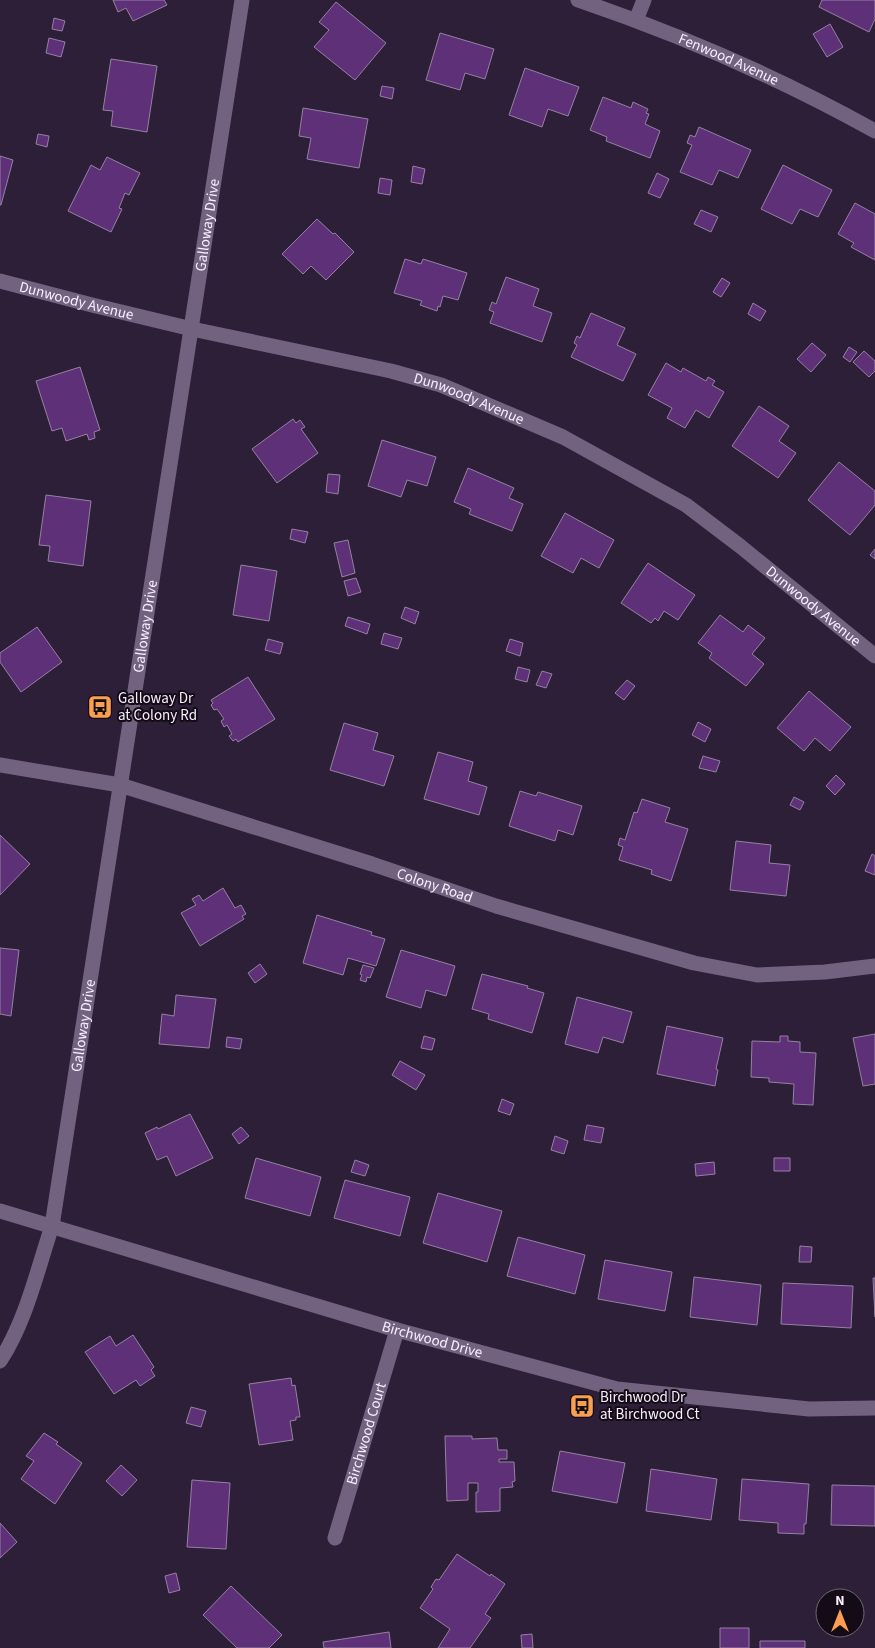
<svg xmlns="http://www.w3.org/2000/svg" width="875" height="1648" viewBox="0 0 875 1648" font-family="'Source Sans 3',sans-serif">
<rect width="100%" height="100%" fill="#2e1f38"/>
<!-- building -->
<path fill="#5e3078" stroke="#9482a1" d="M 113,0 L 164,0 L 167,5 L 133,21 L 126,8 L 118,12 Z
M 822,0 L 875,0 L 875,19 L 869,32 L 819,7 Z
M 336,2 L 386,43 L 355,80 L 314,47 L 329,30 L 319,22 Z
M 54,18 L 65,21 L 62,31 L 52,29 Z
M 830,24 L 843,47 L 827,57 L 813,34 Z
M 440,33 L 494,49 L 485,79 L 465,73 L 460,90 L 426,80 Z
M 49,38 L 65,42 L 61,57 L 46,53 Z
M 111,59 L 157,66 L 147,132 L 111,126 L 113,111 L 103,110 Z
M 525,68 L 579,87 L 568,116 L 548,109 L 542,127 L 509,115 Z
M 382,86 L 394,88 L 392,99 L 380,96 Z
M 603,97 L 631,108 L 633,102 L 648,109 L 646,113 L 649,114 L 645,124 L 660,131 L 650,158 L 606,141 L 607,137 L 590,130 Z
M 303,108 L 368,119 L 359,168 L 307,159 L 311,138 L 299,136 Z
M 699,127 L 751,150 L 738,178 L 719,170 L 712,185 L 680,172 L 692,145 L 687,143 L 690,135 L 695,137 Z
M 38,134 L 49,136 L 47,147 L 36,144 Z
M 0,156 L 13,160 L 1,205 L 0,205 Z
M 107,157 L 140,173 L 129,195 L 125,193 L 119,208 L 122,209 L 111,232 L 68,211 L 91,165 L 100,170 Z
M 783,165 L 832,190 L 818,217 L 800,209 L 792,224 L 761,209 Z
M 413,166 L 425,169 L 422,184 L 411,182 Z
M 657,173 L 669,179 L 660,198 L 648,193 Z
M 380,178 L 392,180 L 390,195 L 378,193 Z
M 855,203 L 875,214 L 875,260 L 851,247 L 854,243 L 838,234 Z
M 701,210 L 718,217 L 711,232 L 694,224 Z
M 317,219 L 333,234 L 335,233 L 354,252 L 326,280 L 311,266 L 303,274 L 282,254 Z
M 405,259 L 421,264 L 423,259 L 467,273 L 458,300 L 443,296 L 440,307 L 438,306 L 437,311 L 420,305 L 422,301 L 394,293 Z
M 506,277 L 539,289 L 533,306 L 552,313 L 542,342 L 490,323 L 494,312 L 489,310 L 492,302 L 496,304 Z
M 722,278 L 730,283 L 721,297 L 713,292 Z
M 753,303 L 766,311 L 760,321 L 748,314 Z
M 591,313 L 625,328 L 617,345 L 636,354 L 623,381 L 571,357 L 577,345 L 574,343 L 577,336 L 580,338 Z
M 812,343 L 826,355 L 811,372 L 797,359 Z
M 849,347 L 857,352 L 850,362 L 843,357 Z
M 864,351 L 875,361 L 875,371 L 869,377 L 853,362 Z
M 666,363 L 681,372 L 683,368 L 706,381 L 708,377 L 715,381 L 712,385 L 724,392 L 709,418 L 696,410 L 685,428 L 667,418 L 672,408 L 648,395 Z
M 80,367 L 100,430 L 94,432 L 95,438 L 89,440 L 87,434 L 66,441 L 62,428 L 52,431 L 36,381 Z
M 759,406 L 789,426 L 779,441 L 796,453 L 778,478 L 732,446 Z
M 293,419 L 296,423 L 300,420 L 305,427 L 301,429 L 318,453 L 277,483 L 252,449 Z
M 382,440 L 436,457 L 427,486 L 407,480 L 401,497 L 368,486 Z
M 839,462 L 875,491 L 875,505 L 850,535 L 808,500 Z
M 468,468 L 514,488 L 509,498 L 523,504 L 512,531 L 469,514 L 471,509 L 454,502 Z
M 328,474 L 340,475 L 338,494 L 326,492 Z
M 46,495 L 91,501 L 83,566 L 48,561 L 50,546 L 39,545 Z
M 565,513 L 614,540 L 599,568 L 581,558 L 573,573 L 541,556 Z
M 292,529 L 308,532 L 305,543 L 290,539 Z
M 348,540 L 355,573 L 342,577 L 334,543 Z
M 875,549 L 875,559 L 870,555 Z
M 648,563 L 695,595 L 678,620 L 664,611 L 658,621 L 655,618 L 651,623 L 621,603 Z
M 241,565 L 277,571 L 269,621 L 233,615 Z
M 356,578 L 361,592 L 348,596 L 344,581 Z
M 405,607 L 419,612 L 415,624 L 401,618 Z
M 720,615 L 743,632 L 748,625 L 765,638 L 752,654 L 764,664 L 746,686 L 709,658 L 712,653 L 698,643 Z
M 348,617 L 370,624 L 367,634 L 345,626 Z
M 37,627 L 62,662 L 21,692 L 0,662 L 0,653 Z
M 384,633 L 402,638 L 398,649 L 381,644 Z
M 268,639 L 283,643 L 280,654 L 265,650 Z
M 510,639 L 523,643 L 520,656 L 506,651 Z
M 518,667 L 530,670 L 527,682 L 515,679 Z
M 542,671 L 552,674 L 546,688 L 536,685 Z
M 248,677 L 275,719 L 238,742 L 236,739 L 233,741 L 229,736 L 232,734 L 227,725 L 224,727 L 221,721 L 224,719 L 217,709 L 214,710 L 211,705 L 213,703 L 211,700 Z
M 627,680 L 635,686 L 624,700 L 615,693 Z
M 809,691 L 851,727 L 830,751 L 815,738 L 804,751 L 777,728 Z
M 698,722 L 711,729 L 705,742 L 692,735 Z
M 344,723 L 378,733 L 373,750 L 394,756 L 384,786 L 330,770 Z
M 438,752 L 473,762 L 468,781 L 487,787 L 479,815 L 424,799 Z
M 703,756 L 720,761 L 716,772 L 699,768 Z
M 836,775 L 845,784 L 835,795 L 826,786 Z
M 520,791 L 536,796 L 538,792 L 582,806 L 573,835 L 558,830 L 555,841 L 509,826 Z
M 794,797 L 804,802 L 800,810 L 790,805 Z
M 642,799 L 670,808 L 665,822 L 688,829 L 671,881 L 651,874 L 652,870 L 619,860 L 623,847 L 618,845 L 620,838 L 625,840 L 634,812 L 637,813 Z
M 0,835 L 30,864 L 0,895 Z
M 736,841 L 771,845 L 769,863 L 790,865 L 786,896 L 730,890 Z
M 872,854 L 875,856 L 875,875 L 865,871 Z
M 223,888 L 235,908 L 241,905 L 246,914 L 242,916 L 244,919 L 200,946 L 181,913 L 196,905 L 192,899 L 199,895 L 203,901 Z
M 317,915 L 372,932 L 371,935 L 385,939 L 376,966 L 348,958 L 343,975 L 303,963 Z
M 0,948 L 19,950 L 11,1016 L 0,1014 Z
M 401,950 L 455,966 L 446,996 L 426,990 L 421,1008 L 386,997 Z
M 260,964 L 267,974 L 255,983 L 248,973 Z
M 363,965 L 374,968 L 370,978 L 367,977 L 366,982 L 360,980 L 362,975 L 360,974 Z
M 482,974 L 528,986 L 527,988 L 544,993 L 532,1033 L 488,1019 L 489,1014 L 472,1009 Z
M 176,995 L 216,999 L 209,1048 L 159,1044 L 162,1014 L 174,1016 Z
M 577,997 L 632,1012 L 623,1043 L 603,1037 L 598,1053 L 565,1044 Z
M 667,1026 L 723,1038 L 716,1069 L 718,1070 L 715,1086 L 657,1074 Z
M 875,1034 L 875,1084 L 863,1086 L 853,1038 Z
M 424,1036 L 435,1039 L 432,1050 L 421,1048 Z
M 780,1036 L 788,1036 L 788,1041 L 800,1042 L 800,1052 L 816,1053 L 813,1105 L 793,1104 L 794,1084 L 769,1082 L 769,1078 L 751,1077 L 752,1041 L 780,1042 Z
M 227,1037 L 242,1039 L 240,1049 L 226,1047 Z
M 400,1061 L 425,1075 L 416,1090 L 392,1075 Z
M 502,1099 L 514,1104 L 510,1115 L 498,1111 Z
M 190,1114 L 213,1158 L 176,1176 L 167,1156 L 157,1160 L 145,1133 L 157,1127 L 158,1129 Z
M 587,1125 L 604,1128 L 601,1143 L 584,1140 Z
M 241,1127 L 249,1136 L 239,1144 L 232,1134 Z
M 555,1136 L 568,1141 L 564,1154 L 551,1150 Z
M 256,1158 L 321,1177 L 310,1216 L 245,1198 Z
M 774,1158 L 790,1158 L 790,1171 L 774,1171 Z
M 355,1160 L 369,1165 L 365,1176 L 351,1172 Z
M 714,1162 L 715,1174 L 696,1176 L 695,1164 Z
M 345,1180 L 410,1197 L 400,1236 L 334,1218 Z
M 438,1193 L 502,1211 L 487,1262 L 423,1243 Z
M 518,1237 L 585,1255 L 575,1294 L 507,1276 Z
M 800,1246 L 812,1247 L 811,1262 L 799,1262 Z
M 605,1260 L 672,1272 L 665,1311 L 598,1299 Z
M 694,1277 L 761,1285 L 757,1325 L 690,1317 Z
M 873,1278 L 875,1278 L 875,1317 Z
M 783,1283 L 853,1286 L 851,1328 L 781,1324 Z
M 133,1335 L 154,1367 L 151,1370 L 155,1376 L 140,1386 L 136,1380 L 114,1394 L 85,1352 L 110,1336 L 116,1346 Z
M 291,1378 L 292,1386 L 295,1385 L 300,1417 L 296,1417 L 296,1420 L 290,1421 L 293,1440 L 259,1445 L 249,1384 Z
M 191,1407 L 206,1411 L 201,1427 L 186,1423 Z
M 44,1433 L 58,1442 L 56,1444 L 82,1463 L 55,1504 L 21,1479 L 34,1461 L 26,1456 Z
M 445,1436 L 472,1436 L 472,1439 L 497,1438 L 498,1450 L 507,1450 L 507,1459 L 499,1459 L 499,1462 L 514,1462 L 515,1481 L 512,1482 L 513,1487 L 500,1488 L 500,1511 L 476,1512 L 476,1492 L 478,1492 L 478,1483 L 468,1483 L 468,1500 L 447,1501 Z
M 560,1451 L 625,1463 L 617,1503 L 552,1491 Z
M 121,1465 L 137,1480 L 122,1496 L 106,1481 Z
M 651,1469 L 717,1479 L 711,1520 L 646,1511 Z
M 742,1479 L 809,1484 L 806,1524 L 804,1524 L 804,1534 L 778,1533 L 778,1523 L 739,1520 Z
M 192,1480 L 230,1483 L 226,1549 L 187,1547 Z
M 832,1485 L 875,1486 L 875,1526 L 831,1525 Z
M 0,1523 L 17,1542 L 0,1558 Z
M 457,1554 L 490,1576 L 491,1574 L 505,1584 L 485,1614 L 491,1618 L 470,1648 L 438,1648 L 450,1629 L 420,1608 L 433,1589 L 431,1587 L 436,1579 L 439,1580 Z
M 176,1573 L 180,1590 L 169,1593 L 165,1576 Z
M 231,1586 L 282,1635 L 269,1648 L 237,1648 L 203,1615 Z
M 720,1628 L 749,1628 L 749,1648 L 720,1648 Z
M 389,1632 L 391,1648 L 324,1648 L 323,1642 Z
M 532,1634 L 533,1648 L 522,1648 L 521,1635 Z
M 760,1641 L 805,1641 L 805,1648 L 760,1648 Z"/>
<g fill="none" stroke-linecap="round" stroke-linejoin="round">
<!-- street -->
<g stroke="#73627f" stroke-width="15">
<path id="s1" d="M 578,0 C 681,35 780,78 875,131"/>
<path d="M 636,20 L 644,0"/>
<path id="s2" d="M 0,281 L 92,305 L 192,329 L 391,371 L 441,385 L 481,402 L 563,437 L 686,505 L 740,546 L 875,656"/>
<path id="s3" d="M 0,765 L 120,785 L 372,864 L 496,906 L 694,963 L 757,975 L 825,972 L 875,966"/>
<path id="s4" d="M 0,1211 L 397,1330 L 617,1389 L 809,1409 L 875,1408"/>
<path id="s5" d="M 0,1361 C 26,1321 37,1271 52,1226 L 242,0"/>
<path id="s6" d="M 335,1538 L 397,1330"/>
</g>
</g>
<!-- icons -->
<defs>
<symbol id="bus-square" viewBox="-11 -11 22 22"><rect x="-9" y="-9" width="18" height="18" rx="4" fill="#fb9e52" stroke="#130c17"/><path d="M-5-6H5V4H4V6H2V4H-2V6H-4V4H-5ZM-3.5-4V0h7V-4ZM-3.5 1.2v1.5H-2V1.2ZM2 1.2v1.5H3.5V1.2Z" fill="#111"/></symbol>
</defs>
<g fill-rule="evenodd">
<use href="#bus-square" x="86" y="693" width="28" height="28"/>
<use href="#bus-square" x="568" y="1392" width="28" height="28"/>
</g>
<g text-anchor="middle" dominant-baseline="central" stroke-width="4" stroke-linejoin="round" paint-order="stroke">
<!-- street labels -->
<g font-size="15" fill="#f7eefe" stroke="#130c17">
<text stroke="none"><textPath href="#s1" startOffset="162">Fenwood Avenue</textPath></text>
<text stroke="none"><textPath href="#s5" startOffset="1158">Galloway Drive</textPath></text>
<text stroke="none"><textPath href="#s2" startOffset="79">Dunwoody Avenue</textPath></text>
<text stroke="none"><textPath href="#s2" startOffset="484">Dunwoody Avenue</textPath></text>
<text stroke="none"><textPath href="#s2" startOffset="889">Dunwoody Avenue</textPath></text>
<text stroke="none"><textPath href="#s5" startOffset="752">Galloway Drive</textPath></text>
<text stroke="none"><textPath href="#s3" startOffset="452">Colony Road</textPath></text>
<text stroke="none"><textPath href="#s5" startOffset="348">Galloway Drive</textPath></text>
<text stroke="none"><textPath href="#s4" startOffset="451">Birchwood Drive</textPath></text>
<text stroke="none"><textPath href="#s6" startOffset="109">Birchwood Court</textPath></text>
</g>
<!-- poi labels -->
<g font-size="15" fill="#f7eefe" stroke="#130c17" text-anchor="start">
<text x="118" y="698">Galloway Dr<tspan x="118" dy="17">at Colony Rd</tspan></text>
<text x="600" y="1397">Birchwood Dr<tspan x="600" dy="17">at Birchwood Ct</tspan></text>
</g>
</g>
<!-- north arrow -->
<g transform="translate(840 1613)"><circle r="24" fill="#130c17" stroke="#6e6673"/>
<path d="M0-4L9 19L0 12L-9 19Z" fill="#fb9e52"/>
<text y="-8" font-size="14" font-weight="bold" text-anchor="middle" fill="#f7eefe">N</text>
</g>
</svg>
